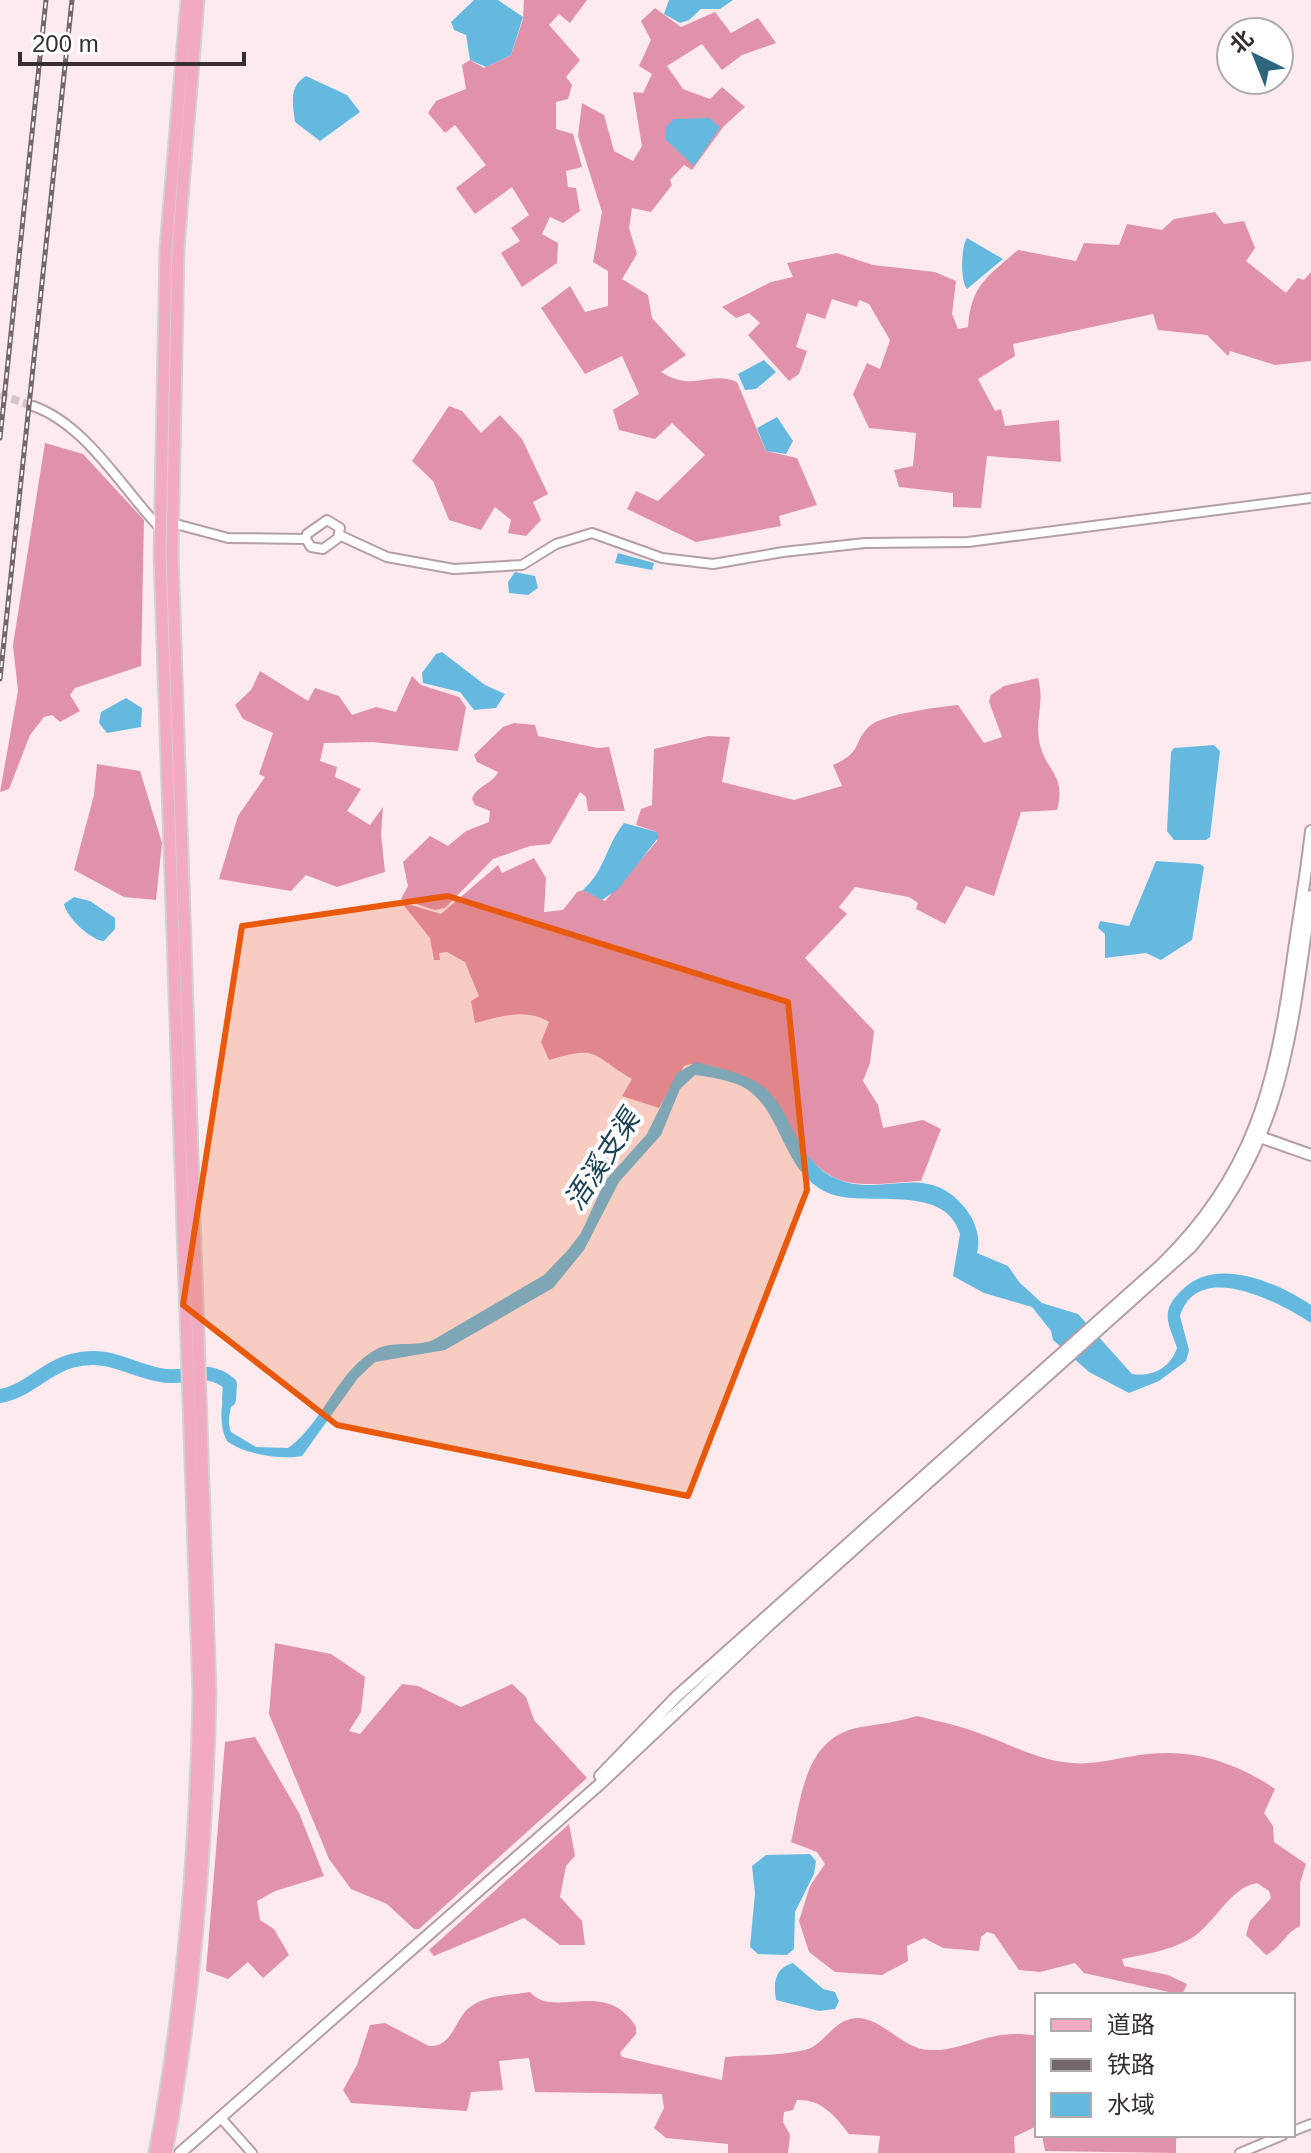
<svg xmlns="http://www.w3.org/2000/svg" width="1311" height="2153" viewBox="0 0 1311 2153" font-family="Helvetica,'Noto Sans SC',sans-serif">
<rect width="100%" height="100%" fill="#fdeaef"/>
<!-- forest -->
<path fill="#e092aa" d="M 524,0 L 587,0 L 570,23 L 559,14 L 549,25 L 580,60 L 566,77 L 572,85 L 568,99 L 556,102 L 556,129 L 573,134 L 582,167 L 566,171 L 568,187 L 576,188 L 580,211 L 563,223 L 550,217 L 542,234 L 558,243 L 557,263 L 522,287 L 501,253 L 520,241 L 511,228 L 529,215 L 512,187 L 475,214 L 456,188 L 486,165 L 455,125 L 445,133 L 428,113 L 436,101 L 466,89 L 462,65 L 470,60 L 484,68 L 511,55 L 523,19 Z
M 655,8 L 681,27 L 715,12 L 731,33 L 758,18 L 776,43 L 742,55 L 722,70 L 702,44 L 667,66 L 683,89 L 710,99 L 722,87 L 745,107 L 724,126 L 692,170 L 684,165 L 670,180 L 672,185 L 651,212 L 632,208 L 629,228 L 637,254 L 622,279 L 648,295 L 652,318 L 686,355 L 661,372 C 694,393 708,370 737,382 L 766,451 L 797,458 L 817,505 L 779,516 L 781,526 L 696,542 L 627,509 L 636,491 L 658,501 L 705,455 L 672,423 L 655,439 L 619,430 L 613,410 L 639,394 L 622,356 L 585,374 L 541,308 L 570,286 L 585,312 L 608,306 L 608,271 L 593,262 L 602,212 L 578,136 L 582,103 L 604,115 L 614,151 L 633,161 L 642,146 L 633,92 L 643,93 L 652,74 L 639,66 L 651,40 L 641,21 Z
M 1215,212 L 1224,224 L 1244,221 L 1255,248 L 1246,261 L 1286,293 L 1298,278 L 1304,280 L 1311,272 L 1311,361 L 1275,365 L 1230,351 L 1228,356 L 1207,335 L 1158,330 L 1153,314 L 1013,344 L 1015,356 L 978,379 L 995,411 L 1001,409 L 1005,426 L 1059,420 L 1061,462 L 987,456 L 981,508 L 953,507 L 953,493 L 899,487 L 894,470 L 913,466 L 916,433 L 869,428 L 853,394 L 867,363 L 880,369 L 890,340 L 869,304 L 859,300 L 857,307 L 832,299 L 825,319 L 807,313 L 796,347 L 807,351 L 799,374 L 789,381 L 748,335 L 760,323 L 749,313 L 736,318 L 722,307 L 771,282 L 793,277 L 787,263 L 837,253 L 873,265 L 935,272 L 956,281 L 952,314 L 958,329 L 968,327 C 971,285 988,276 1018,250 L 1076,261 L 1084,243 L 1119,245 L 1127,224 L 1162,230 L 1174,219 Z
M 449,406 L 462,411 L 481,433 L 500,415 L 522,439 L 548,494 L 533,502 L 541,520 L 526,536 L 508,533 L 511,520 L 495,507 L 481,530 L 449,520 L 433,481 L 412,461 Z
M 45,443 L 83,454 L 144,520 L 141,666 L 75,688 L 70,695 L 80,711 L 60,722 L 52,715 L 44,717 L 30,735 L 9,789 L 0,792 L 18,691 L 13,645 Z
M 260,671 L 308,701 L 315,688 L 339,696 L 352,715 L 376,707 L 396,712 L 412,676 L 421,685 L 459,697 L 466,707 L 458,751 L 372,742 L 324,743 L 320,761 L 337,767 L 335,777 L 361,789 L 347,811 L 370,825 L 383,807 L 381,834 L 385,872 L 337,887 L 306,875 L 291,891 L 219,879 L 238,816 L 265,777 L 259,774 L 273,733 L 243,719 L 235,705 L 251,690 Z
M 1038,678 C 1045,703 1035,719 1039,740 C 1044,771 1067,773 1057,810 L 1021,812 L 994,896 L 966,886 L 945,924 L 916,909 L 918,903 L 909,897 L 855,887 L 839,907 L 847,914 L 805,958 L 874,1031 L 870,1063 L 863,1081 L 878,1105 L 883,1128 L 923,1120 L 941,1129 L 921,1181 C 896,1182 858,1189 835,1178 C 781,1151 793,1087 719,1068 C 706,1065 696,1061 684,1066 L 659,1108 L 622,1096 L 632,1079 C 590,1054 599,1045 549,1060 L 541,1042 L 549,1022 C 525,1007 500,1017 475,1023 L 471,1001 L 479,996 L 465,962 L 447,952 L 439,953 L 440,960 L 434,960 L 430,938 L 401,902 L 441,914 L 498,865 L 502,873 L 534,858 L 546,878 L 544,912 L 563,910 L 577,892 L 583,890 L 605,901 L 657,841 L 657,832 L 636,825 L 641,809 L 652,805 L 654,749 L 708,736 L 730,737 L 722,782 L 794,800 L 842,786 L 833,765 C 864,752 852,741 871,725 C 885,714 938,707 958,705 L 984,743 L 1002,737 L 989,702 L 991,695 L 1004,686 Z
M 514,723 L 535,725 L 538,736 L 598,748 L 609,747 L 625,811 L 588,811 L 586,797 L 580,792 L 550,844 L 530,846 L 493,859 L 445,908 L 435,910 L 401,899 L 408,886 L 403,862 L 430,836 L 448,846 L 466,831 L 489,822 L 490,811 L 475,805 L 472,799 C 477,785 493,784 498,772 L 477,762 L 474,755 L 503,727 Z
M 97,764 L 140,771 L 162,843 L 156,900 L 124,897 L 74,870 L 94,795 Z
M 275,1643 L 331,1654 L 365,1677 L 361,1712 L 349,1731 L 360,1734 L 402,1684 L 418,1686 L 461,1707 L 512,1684 L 526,1697 L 534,1720 L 587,1778 L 419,1929 L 414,1929 L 387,1904 L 351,1889 L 329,1859 L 269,1714 Z
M 917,1716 C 937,1721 957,1725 976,1732 C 1005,1742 1033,1758 1063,1762 C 1094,1767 1118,1757 1148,1754 C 1195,1749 1237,1763 1275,1789 L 1264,1813 L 1273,1826 L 1274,1842 L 1306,1864 L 1300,1883 L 1300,1926 C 1285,1933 1281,1948 1266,1955 L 1246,1935 L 1250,1921 L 1271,1898 L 1269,1891 L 1257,1883 C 1227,1889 1216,1924 1190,1939 C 1169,1951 1145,1954 1122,1959 L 1124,1966 L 1168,1975 L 1187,1984 L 1182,1995 L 1084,1973 L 1075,1963 L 1040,1972 L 1019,1970 L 994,1934 L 987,1932 L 981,1937 L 979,1951 L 943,1948 L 924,1938 L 907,1946 L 908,1961 L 882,1975 L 835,1972 L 809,1952 L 799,1921 L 810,1886 L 825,1864 L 817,1852 L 791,1842 C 802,1796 804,1737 861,1727 C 881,1724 898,1722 917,1716 Z
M 255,1737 L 299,1813 L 324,1876 L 275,1891 L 257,1901 L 260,1920 L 274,1929 L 289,1955 L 263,1978 L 248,1962 L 228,1979 L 206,1971 L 225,1742 Z
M 569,1824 L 575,1856 L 566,1866 L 560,1897 L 582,1921 L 585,1945 L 560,1945 L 524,1918 L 434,1956 L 429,1950 Z
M 530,1992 C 553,2020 606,1977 636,2027 L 636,2034 L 620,2053 L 622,2057 L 722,2080 L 725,2057 C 751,2055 780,2056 805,2050 C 825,2045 832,2020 856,2018 C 882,2017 902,2049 929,2050 C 968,2052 987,2027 1037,2036 L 1037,2126 L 1014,2137 L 1015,2153 L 878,2153 L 880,2136 L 849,2134 C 835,2116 822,2099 797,2100 L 793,2110 L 784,2112 L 783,2122 L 790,2135 L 788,2153 L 728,2153 L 728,2144 L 666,2138 L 654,2128 L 664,2108 L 662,2094 L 535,2092 L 529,2058 L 499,2061 L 503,2090 L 471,2092 L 467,2111 L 351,2103 L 343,2090 L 357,2065 L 370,2025 L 385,2023 L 429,2046 C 455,2047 454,2016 473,2005 C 488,1995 513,1995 530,1992 Z
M 1042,2135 L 1183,2135 L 1176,2139 L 1176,2153 L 1045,2151 Z"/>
<!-- water -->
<path fill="#65b9df" d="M 474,0 L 498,0 L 523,17 L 511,55 L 486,67 L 470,60 L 466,35 L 454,30 L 451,22 Z
M 669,0 L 733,0 L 720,9 L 701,9 L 689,20 L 680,23 L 664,14 Z
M 306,76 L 347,95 L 360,112 L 320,141 L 295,122 C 293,104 288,87 306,76 Z
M 709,118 L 720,127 L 694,166 L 665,139 L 666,127 L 674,119 Z
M 967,238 L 1003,259 L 967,289 C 960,281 961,246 967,238 Z
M 764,360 L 776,372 L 756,389 L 745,390 L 738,374 Z
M 777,417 L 793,441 L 786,454 L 766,451 L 757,428 Z
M 618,553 L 654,563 L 652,570 L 615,563 Z
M 515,572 L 535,576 L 538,588 L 528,595 L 509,593 L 508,582 Z
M 442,652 L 485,685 L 505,694 L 496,708 L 474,710 L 460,692 L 423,683 L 422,673 L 436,654 Z
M 126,698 L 142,708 L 141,727 L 107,733 L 99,723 L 101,712 Z
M 1214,745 L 1220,751 L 1210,837 L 1206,840 L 1174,840 L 1167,831 L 1171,752 L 1174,748 Z
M 624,823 L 657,832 L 658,838 L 618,889 L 602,900 L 583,890 C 606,869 605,847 624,823 Z
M 1156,861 L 1200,864 L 1204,867 L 1192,940 L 1161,960 L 1146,953 L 1105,958 L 1105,934 L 1098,928 L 1100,921 L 1129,926 Z
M 74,897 L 90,901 L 115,918 L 115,929 L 104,941 C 92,941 66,917 64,904 Z
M 696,1062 C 718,1068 748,1073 765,1088 C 793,1112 796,1162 837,1179 C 884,1199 929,1158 968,1212 C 976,1224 981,1239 977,1253 L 1008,1266 L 1020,1283 L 1042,1303 L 1078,1314 L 1132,1374 C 1153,1377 1170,1368 1177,1348 C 1174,1337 1166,1324 1168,1312 C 1169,1304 1175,1297 1181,1291 C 1214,1255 1277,1282 1311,1305 L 1311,1323 C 1280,1303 1198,1258 1180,1316 L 1189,1350 L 1186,1361 L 1159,1381 L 1129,1393 L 1089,1372 L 1053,1340 L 1051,1331 L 1032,1307 L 984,1293 L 953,1276 L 960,1234 C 944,1180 863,1210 826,1192 C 781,1170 782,1108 743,1087 C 730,1080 710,1077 695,1075 L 680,1089 L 661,1135 L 619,1182 L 584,1250 L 553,1288 L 445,1350 L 375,1362 L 358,1378 L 302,1456 C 281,1460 243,1454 227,1441 C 218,1425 220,1394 232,1381 C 238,1399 224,1415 231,1432 L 256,1447 L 288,1448 C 324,1423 338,1367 379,1348 C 395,1341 416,1347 433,1340 L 544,1275 L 567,1251 L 581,1233 L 605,1181 L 647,1134 L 677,1073 Z
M 766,1855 L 810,1854 L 816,1861 L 814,1874 L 795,1912 L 794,1949 L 787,1955 L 758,1954 L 750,1947 L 755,1893 L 752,1866 Z
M 793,1963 L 823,1989 L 835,1992 L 839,2001 L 835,2009 L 819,2011 L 776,2000 C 773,1982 775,1968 793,1963 Z"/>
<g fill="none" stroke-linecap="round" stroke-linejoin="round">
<!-- river -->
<path stroke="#65b9df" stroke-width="14" d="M 0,1396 C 27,1392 45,1368 71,1361 C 107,1351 126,1368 160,1375 C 186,1381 206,1363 230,1384 L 229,1400"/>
<!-- tertiary-tunnel -->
<path stroke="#d5c4c9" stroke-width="8" stroke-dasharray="8 4" stroke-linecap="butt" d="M 0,395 L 33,406"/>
<defs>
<path id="tertiary" d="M 33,406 C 87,425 122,489 161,529
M 327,520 L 340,528 L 338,538 L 323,549 L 311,547 L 306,539 L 307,534 Z
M 172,523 L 228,538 L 306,539
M 339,535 L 387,557 L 454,569 L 522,565 L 556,544 L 592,533 L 662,558 L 713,564 L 783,552 L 865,543 L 968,542 L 1311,498
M 220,2117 L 252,2153
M 1293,2131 L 1311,2124
M 1240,2153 L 1283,2135"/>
<path id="secondary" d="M 1260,1137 L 1311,1155
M 600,1776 L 676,1697 L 1161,1265 C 1253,1176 1275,1086 1292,964 C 1298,920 1306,876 1311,831
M 180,2153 L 600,1784 L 768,1626 L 1191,1247 C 1285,1138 1291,1031 1311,896"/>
<path id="primary" d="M 155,2153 C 184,2001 196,1848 199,1694 L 160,555 L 166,248 L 187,0
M 166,2153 C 195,2001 206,1848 210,1694 L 172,555 L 178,248 L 198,0"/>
</defs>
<!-- tertiary casing -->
<use href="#tertiary" stroke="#b49fa5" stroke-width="12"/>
<!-- secondary casing -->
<use href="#secondary" stroke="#b49fa5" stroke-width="14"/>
<!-- primary casing -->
<use href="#primary" stroke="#d3d1d1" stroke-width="15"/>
<!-- tertiary -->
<use href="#tertiary" stroke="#fff" stroke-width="8"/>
<!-- secondary -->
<use href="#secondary" stroke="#fff" stroke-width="10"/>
<!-- primary -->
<use href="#primary" stroke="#f2a9c2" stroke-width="11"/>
<defs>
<path id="rail" d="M 0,438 L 46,0
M 0,679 L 72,0"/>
</defs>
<!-- rail casing -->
<use href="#rail" stroke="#73676a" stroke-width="5"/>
<!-- rail -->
<use href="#rail" stroke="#fff" stroke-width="2" stroke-dasharray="6" stroke-linecap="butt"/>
</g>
<!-- marked area -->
<path fill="#e8590c" fill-opacity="0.2" stroke="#e8590c" stroke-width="6" stroke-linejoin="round" d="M 448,896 L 788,1002 L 807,1190 L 688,1496 L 337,1425 L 183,1305 L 242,926 Z"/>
<g text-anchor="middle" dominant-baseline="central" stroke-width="8" stroke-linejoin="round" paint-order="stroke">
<!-- water labels -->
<g font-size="28" font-style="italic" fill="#1d4353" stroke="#fff">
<text transform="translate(602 1160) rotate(-57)">浯溪支渠</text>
</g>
</g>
<!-- legend -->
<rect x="1035" y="1993" width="260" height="144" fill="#ffffff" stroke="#afabac" stroke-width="2"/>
<rect x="1051" y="2019" width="40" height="12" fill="#f2a9c2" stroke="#afabac" stroke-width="2"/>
<text x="1107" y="2033" font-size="24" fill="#372e30">道路</text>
<rect x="1051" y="2059" width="40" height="12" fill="#73676a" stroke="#afabac" stroke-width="2"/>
<text x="1107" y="2073" font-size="24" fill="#372e30">铁路</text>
<rect x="1051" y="2093" width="40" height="24" fill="#65b9df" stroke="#afabac" stroke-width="2"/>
<text x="1107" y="2113" font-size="24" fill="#372e30">水域</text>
<!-- north arrow -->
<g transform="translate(1255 56) rotate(317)"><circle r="38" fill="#ffffff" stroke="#afabac" stroke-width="2"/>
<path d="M0-6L14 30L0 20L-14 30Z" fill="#2c667e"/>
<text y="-12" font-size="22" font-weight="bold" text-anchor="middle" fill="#372e30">北</text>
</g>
<!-- scale -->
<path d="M20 52v12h224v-12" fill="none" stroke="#372e30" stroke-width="4"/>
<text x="32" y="52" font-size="24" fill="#372e30" stroke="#ffffff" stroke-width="6" paint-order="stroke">200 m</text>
</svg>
